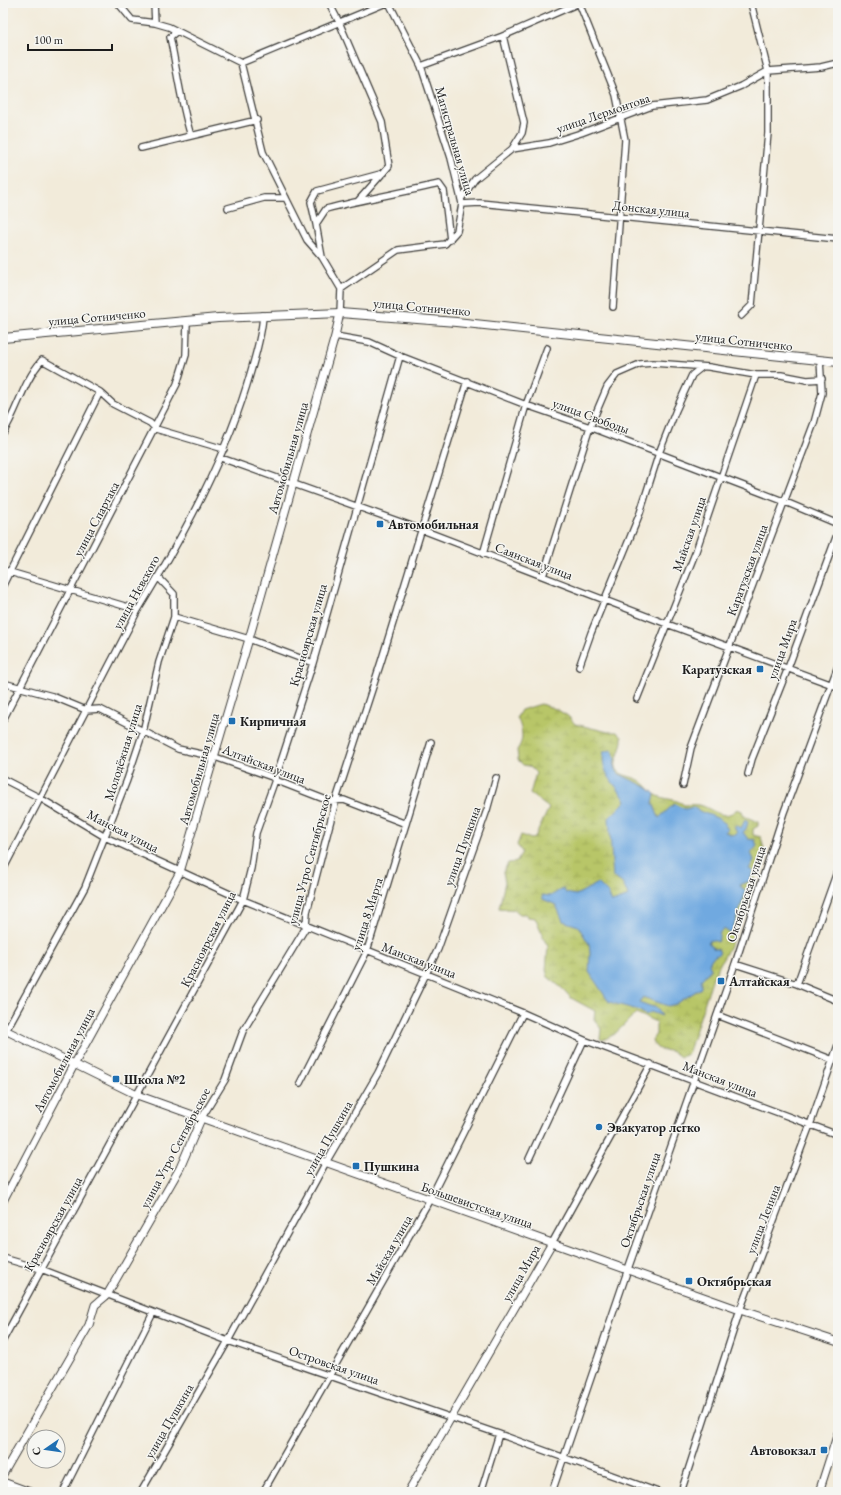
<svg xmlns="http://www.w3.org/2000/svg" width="841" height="1495" viewBox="0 0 841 1495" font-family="'EB Garamond',serif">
<defs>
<pattern id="wetland-marsh" width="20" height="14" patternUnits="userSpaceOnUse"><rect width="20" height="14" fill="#b8c668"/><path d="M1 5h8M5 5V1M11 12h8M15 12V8" fill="none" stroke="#9eaa5a"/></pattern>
</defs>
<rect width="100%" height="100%" fill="#f6f6f2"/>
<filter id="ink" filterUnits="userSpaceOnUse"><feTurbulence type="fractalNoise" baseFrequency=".025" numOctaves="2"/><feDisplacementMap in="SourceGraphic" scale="8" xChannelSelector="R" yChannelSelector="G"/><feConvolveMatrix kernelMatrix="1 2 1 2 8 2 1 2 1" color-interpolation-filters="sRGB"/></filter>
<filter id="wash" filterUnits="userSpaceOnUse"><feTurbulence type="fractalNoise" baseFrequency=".012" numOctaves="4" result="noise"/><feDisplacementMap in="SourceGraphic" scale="16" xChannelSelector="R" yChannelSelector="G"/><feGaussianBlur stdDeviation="0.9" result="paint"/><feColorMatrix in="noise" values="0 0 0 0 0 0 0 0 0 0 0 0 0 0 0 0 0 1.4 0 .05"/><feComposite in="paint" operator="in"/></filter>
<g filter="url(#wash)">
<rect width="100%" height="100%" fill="#f2ebda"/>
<!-- wetland -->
<path fill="url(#wetland-marsh)" stroke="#6a7142" d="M 541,704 L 556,709 L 568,716 L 575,724 L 608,732 L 617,732 L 622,737 C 623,748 614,760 616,767 C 618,776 632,776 639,780 C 647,784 652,795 661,797 C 669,800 677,799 684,805 C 689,805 697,804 703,806 C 715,811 725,821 737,809 L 742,811 L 744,816 L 758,822 L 758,826 L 753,829 L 753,835 L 761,837 L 764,850 L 731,944 L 713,977 L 688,1054 L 681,1057 C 678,1056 676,1053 673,1052 C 663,1049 656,1052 652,1040 L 656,1034 L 656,1022 L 636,1013 L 615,1034 L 603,1040 L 600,1039 L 601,1029 L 594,1019 L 595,1011 L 571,998 L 563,989 L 548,977 L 546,970 L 548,946 C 541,937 541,927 535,918 L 528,917 L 526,914 L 520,914 L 515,910 L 499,908 L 505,882 L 503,872 L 508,863 L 517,862 L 522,852 L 517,845 L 521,835 L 531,839 L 535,837 L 549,808 L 530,794 L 536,773 L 529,766 L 523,765 L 518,760 L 517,750 C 525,739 522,729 517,717 L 521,710 Z"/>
<!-- water -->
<path fill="#70a9e0" stroke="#46627e" d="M 612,750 L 615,758 L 614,768 L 619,774 L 646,787 L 655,794 L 653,803 L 659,818 L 674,804 L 685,809 L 693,807 C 705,816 713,813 726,824 L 724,826 L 728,829 L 725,832 L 733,835 L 737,833 L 734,826 L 737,826 L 741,828 L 745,820 L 748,822 L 746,829 L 743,832 L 748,839 L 755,840 L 757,846 L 751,853 L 754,860 L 749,869 L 753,871 L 750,881 L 741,884 L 740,886 L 746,891 L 731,934 L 724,929 L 720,932 L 718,942 L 711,940 L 708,942 L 714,949 L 718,949 L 720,953 L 712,958 L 709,964 L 711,969 L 701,980 L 701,988 L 676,1004 L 668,1006 L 643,997 L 639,1002 C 643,1003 653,1008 656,1007 L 662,1016 L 651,1012 L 646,1015 L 638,1010 L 609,1002 L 589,972 L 590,953 L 589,944 L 578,926 L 563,921 L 556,905 L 543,899 L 542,895 L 551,896 L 563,888 L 566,893 L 576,895 L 598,883 L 608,893 L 612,902 L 629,896 L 622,883 L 613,877 L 609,818 L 626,801 C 616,784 599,772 604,751 Z"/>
</g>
<g filter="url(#ink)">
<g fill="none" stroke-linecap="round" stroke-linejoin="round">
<defs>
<path id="minor" d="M 118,3 L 132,20 L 155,23 L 169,27 L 241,63 L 263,152 L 307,240 L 322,257 L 341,289
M 154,3 L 155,23
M 329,3 L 339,22 L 382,122 L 389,166 L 358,201
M 579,3 L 616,95 L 625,140 L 613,307
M 177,31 L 170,37 C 177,70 181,104 191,136
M 503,36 L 524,123 L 522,133 L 512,149
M 241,63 L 386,3
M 421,66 L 503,36 L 579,3
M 141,148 L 257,120
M 461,199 L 475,179 L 512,149 L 549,143 L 581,133 L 652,106 L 707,100 L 741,86 L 768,71 L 821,67 L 838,63
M 462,204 L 480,203 L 838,239
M 228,208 L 264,198 L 286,198
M 316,224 L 311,202 L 317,191 L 384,173
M 322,257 L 316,224 L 326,209 C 364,199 401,193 439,184 L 444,191 L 450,240
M 340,313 L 341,289 L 398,250 L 445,244 L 457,231 L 462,204 L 461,199 L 451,158 L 421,66 L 389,3
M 741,316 L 752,305 L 768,133 L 768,71 L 751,3
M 335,336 L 369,342 L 400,356 L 526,405 L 590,427 L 783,501 L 838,524
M 3,433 C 18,409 23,382 42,360 L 100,392 L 113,404 L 150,423 L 156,429 L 224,449
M 221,458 L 420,529 L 667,624 L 838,687
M 483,554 L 526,405 L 547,348
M 3,570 L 138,610
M 543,576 L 590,427 L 607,387 L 617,374 L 640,364 L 653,363 L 709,367 L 756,375 L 781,375 L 807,380 L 822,379
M 3,585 L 100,392
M 174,617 L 249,639 L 313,663
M 579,667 L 591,633 L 640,513 L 659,453 L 676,410 L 692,375 L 702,367
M 3,683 L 52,696 L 86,710 L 100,709 L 178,749 L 215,757 L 272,777 L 275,780 L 329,801 L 344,800 L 406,824
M 637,699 L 696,551 L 756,375
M 3,720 L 177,384 L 186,355 L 187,321
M 748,774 L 752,759 L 788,668 L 838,532
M 3,779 L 40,798 L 105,837 L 243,900 L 523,1013 L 584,1040 L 838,1135
M 683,785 L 691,748 L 814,423 L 822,393 L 820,360
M 3,870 L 138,610 C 184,535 227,456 251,371 C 256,353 262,335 263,315
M 735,964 L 797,984 L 838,1001
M 797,984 L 838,869
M 717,1015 L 833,1060
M 3,1036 L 85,887 L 127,780 L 143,732 L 159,662 L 174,617 L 174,594 L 158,577
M 300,1083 L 367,951 L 431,742
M 201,1119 L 225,1080 L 243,1031 L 306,927 L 307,912 L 336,800 L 381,662 L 467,381
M 529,1159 L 584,1040
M 552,1243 L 651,1064
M 3,1258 L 41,1269 L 228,1341 L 499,1434 L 658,1492
M 3,1340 L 243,900 L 251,868 L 256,833 L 275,780 L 313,663 L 400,356
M 63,1492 L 153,1313
M 141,1492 L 228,1341 L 325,1164 L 378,1073 L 438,949 L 487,810 L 496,778
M 263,1492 L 429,1201 L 523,1013
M 481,1492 L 499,1434
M 552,1492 L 628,1269 L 735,964 L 784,812 L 838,666
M 681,1492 L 740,1310 L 810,1125 L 838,1045"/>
<path id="tertiary" d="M 3,1029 L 137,1095 L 552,1243
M 3,1201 L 74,1065 L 180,872 L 249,639 L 335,336 L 340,313
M 3,1474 L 89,1325 L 95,1305 L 107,1295 L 180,1168 L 201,1119
M 3,1482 L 30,1492"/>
<path id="secondary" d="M 408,1492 L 552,1243 L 740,1310 L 838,1342
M 819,1492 L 838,1433"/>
<path id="primary" d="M 3,338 L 218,318 L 340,313 L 456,322 L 838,362"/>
</defs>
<!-- minor casing -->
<use href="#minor" stroke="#3c3b38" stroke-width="8"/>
<!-- tertiary casing -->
<use href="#tertiary" stroke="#3c3b38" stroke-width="9"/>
<!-- secondary casing -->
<use href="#secondary" stroke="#3c3b38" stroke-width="9"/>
<!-- primary casing -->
<use href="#primary" stroke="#3c3b38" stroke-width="10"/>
<!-- minor -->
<use href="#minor" stroke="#fff" stroke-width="5.5"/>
<!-- tertiary -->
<use href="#tertiary" stroke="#fff" stroke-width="7"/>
<!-- secondary -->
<use href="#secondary" stroke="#fff" stroke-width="7"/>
<!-- primary -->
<use href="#primary" stroke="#fff" stroke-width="8"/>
</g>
</g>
<!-- markers -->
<g fill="#1f6fb2" stroke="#f6f6f2" stroke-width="1.5">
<rect x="376" y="520" width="8" height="8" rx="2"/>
<rect x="756" y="665" width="8" height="8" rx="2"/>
<rect x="228" y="717" width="8" height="8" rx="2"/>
<rect x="717" y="977" width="8" height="8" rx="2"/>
<rect x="112" y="1075" width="8" height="8" rx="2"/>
<circle cx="599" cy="1127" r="4"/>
<rect x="352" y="1162" width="8" height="8" rx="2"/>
<rect x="685" y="1277" width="8" height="8" rx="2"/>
<rect x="820" y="1446" width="8" height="8" rx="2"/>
</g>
<g text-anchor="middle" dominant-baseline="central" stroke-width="3" stroke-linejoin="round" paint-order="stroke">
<!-- street labels -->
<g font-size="13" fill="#1c1c1c" stroke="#f6f6f2">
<text transform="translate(603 113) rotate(-19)">улица Лермонтова</text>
<text transform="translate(455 141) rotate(74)">Магистральная улица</text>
<text transform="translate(651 209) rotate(6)">Донская улица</text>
<text transform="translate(422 307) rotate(5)">улица Сотниченко</text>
<text transform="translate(97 317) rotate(-5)">улица Сотниченко</text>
<text transform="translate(744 341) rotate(6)">улица Сотниченко</text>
<text transform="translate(591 416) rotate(20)">улица Свободы</text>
<text transform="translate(288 458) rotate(-74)">Автомобильная улица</text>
<text transform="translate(96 519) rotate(-62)">улица Спартака</text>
<text transform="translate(689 534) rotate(-71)">Майская улица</text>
<text transform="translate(534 561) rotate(21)">Саянская улица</text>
<text transform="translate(747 570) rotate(-70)">Каратузская улица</text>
<text transform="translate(136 592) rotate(-61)">улица Невского</text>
<text transform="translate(308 635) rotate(-74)">Красноярская улица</text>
<text transform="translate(782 649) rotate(-70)">улица Мира</text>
<text transform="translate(123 752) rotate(-73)">Молодёжная улица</text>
<text transform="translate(264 764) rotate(21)">Алтайская улица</text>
<text transform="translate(199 769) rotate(-74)">Автомобильная улица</text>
<text transform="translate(123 831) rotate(27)">Манская улица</text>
<text transform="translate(462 846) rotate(-70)">улица Пушкина</text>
<text transform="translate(309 859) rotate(-75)">улица Утро Сентябрьское</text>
<text transform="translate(746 894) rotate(-72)">Октябрьская улица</text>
<text transform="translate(367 914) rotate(-72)">улица 8 Марта</text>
<text transform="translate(208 939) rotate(-63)">Красноярская улица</text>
<text transform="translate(419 960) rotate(21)">Манская улица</text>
<text transform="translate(64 1060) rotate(-62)">Автомобильная улица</text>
<text transform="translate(720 1079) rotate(21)">Манская улица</text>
<text transform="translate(328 1138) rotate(-60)">улица Пушкина</text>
<text transform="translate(175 1148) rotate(-62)">улица Утро Сентябрьское</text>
<text transform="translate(640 1200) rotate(-71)">Октябрьская улица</text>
<text transform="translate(477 1205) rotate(19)">Большевистская улица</text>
<text transform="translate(763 1219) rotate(-69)">улица Ленина</text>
<text transform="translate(53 1224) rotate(-61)">Красноярская улица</text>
<text transform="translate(389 1250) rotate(-60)">Майская улица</text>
<text transform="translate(521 1273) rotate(-60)">улица Мира</text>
<text transform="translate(334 1365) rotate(19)">Островская улица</text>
<text transform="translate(169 1421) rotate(-60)">улица Пушкина</text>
</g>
<!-- poi labels -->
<g font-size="13" font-weight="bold" fill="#1c1c1c" stroke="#f6f6f2" text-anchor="start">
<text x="388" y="524">Автомобильная</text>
<text x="752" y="669" text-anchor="end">Каратузская</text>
<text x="240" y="721">Кирпичная</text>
<text x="729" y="981">Алтайская</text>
<text x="124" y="1079">Школа №2</text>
<text x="607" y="1127">Эвакуатор легко</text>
<text x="364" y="1166">Пушкина</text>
<text x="697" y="1281">Октябрьская</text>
<text x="816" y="1450" text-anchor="end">Автовокзал</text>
</g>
</g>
<!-- margin -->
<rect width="841" height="1495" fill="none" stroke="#f6f6f2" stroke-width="16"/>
<!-- north arrow -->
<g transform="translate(46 1449) rotate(257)"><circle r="19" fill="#f6f6f2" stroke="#9f9f9c"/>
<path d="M0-3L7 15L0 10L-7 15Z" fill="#1f6fb2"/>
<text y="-6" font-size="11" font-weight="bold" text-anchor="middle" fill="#1c1c1c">С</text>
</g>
<!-- scale -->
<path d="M28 44v6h84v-6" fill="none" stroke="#1c1c1c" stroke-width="2"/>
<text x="34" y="44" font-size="12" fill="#1c1c1c" stroke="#f6f6f2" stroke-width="3" paint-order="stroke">100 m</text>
</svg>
